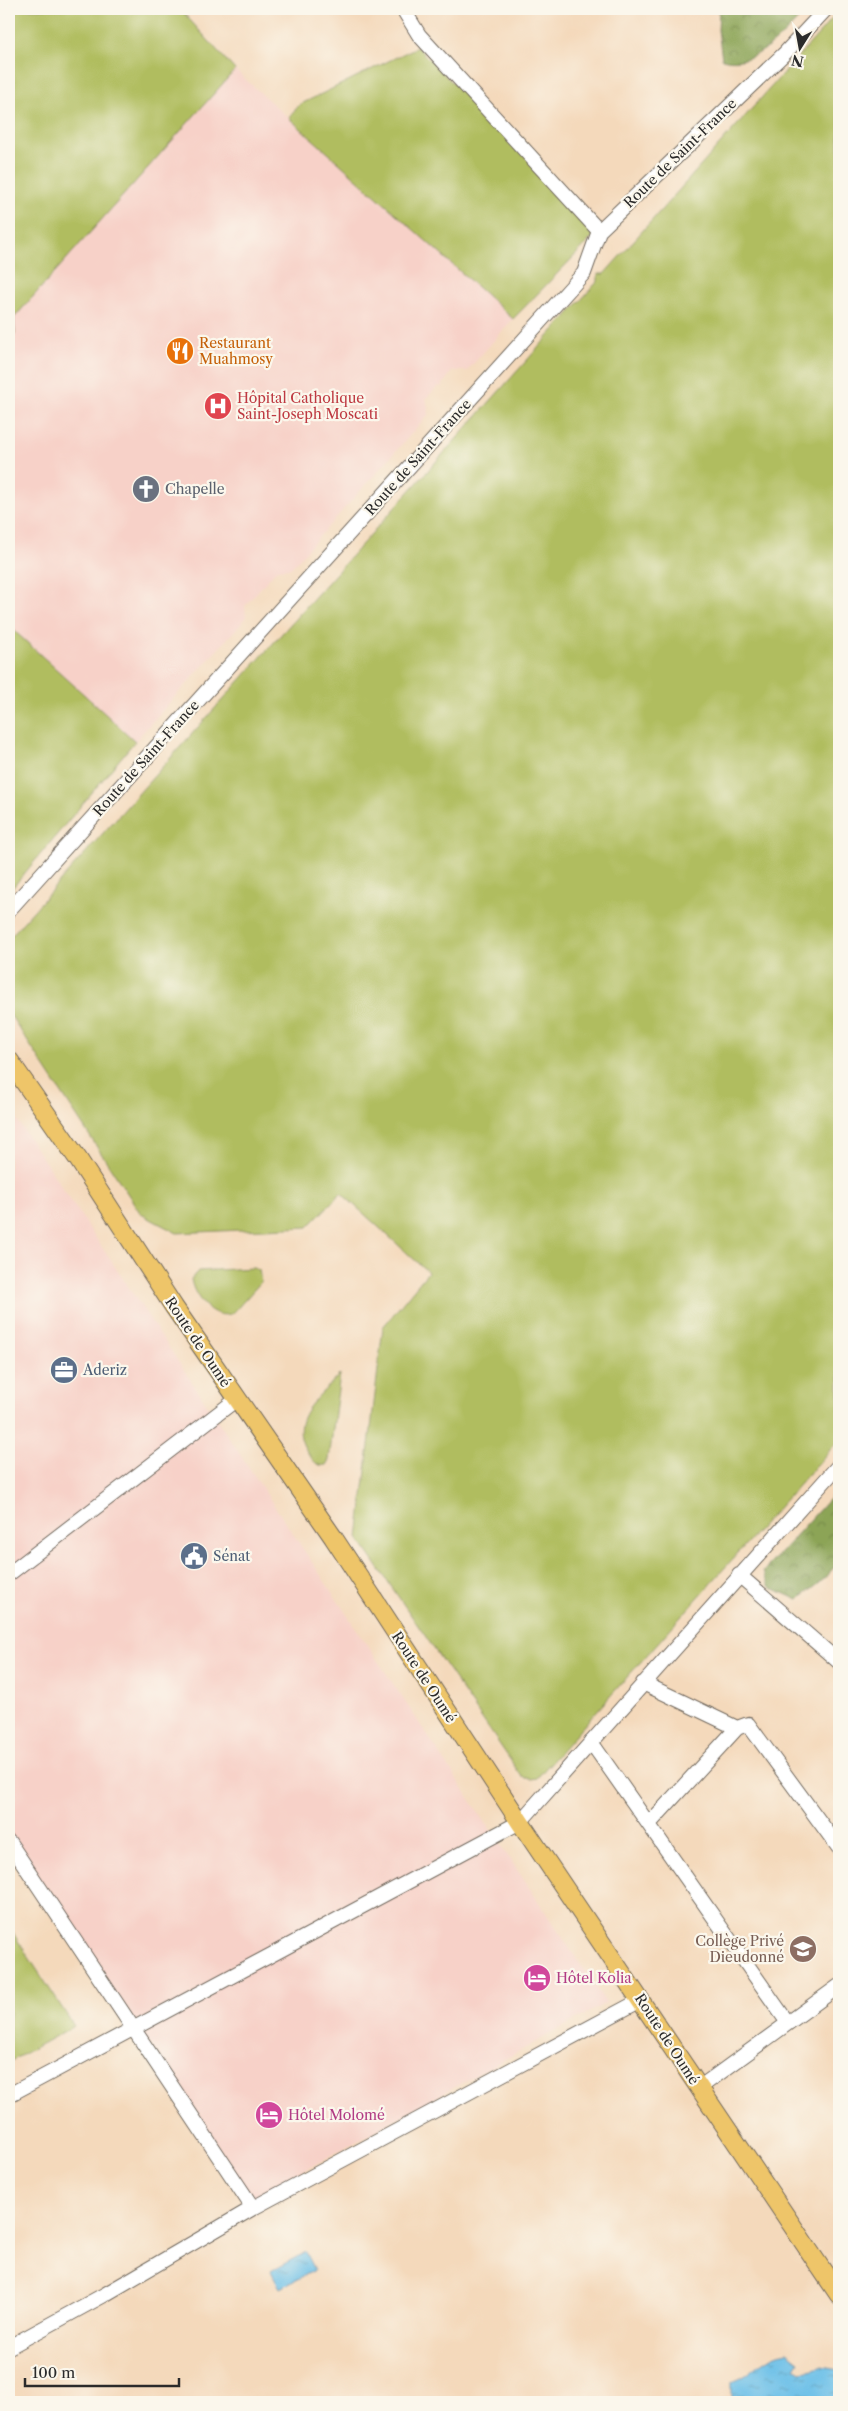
<svg xmlns="http://www.w3.org/2000/svg" width="848" height="2411" viewBox="0 0 848 2411" font-family="'Libre Caslon Text',serif">
<defs>
<pattern id="forest-crowns" width="20" height="18" patternUnits="userSpaceOnUse" patternTransform="scale(1.25)"><rect width="20" height="18" fill="#8ca456"/><path d="M2 6a3 3 0 1 1 6 0M12 15a3 3 0 1 1 6 0" fill="none" stroke="#738647"/></pattern>
<pattern id="water-ripples" width="26" height="14" patternUnits="userSpaceOnUse" patternTransform="scale(1.25)"><rect width="26" height="14" fill="#6cc0e8"/><path d="M2 4q2-2 4 0t4 0M15 11q2-2 4 0t4 0" fill="none" stroke="#599cbc"/></pattern>
</defs>
<rect width="100%" height="100%" fill="#fbf7ec"/>
<filter id="ink" filterUnits="userSpaceOnUse"><feTurbulence type="fractalNoise" baseFrequency=".02" numOctaves="2"/><feDisplacementMap in="SourceGraphic" scale="10" xChannelSelector="R" yChannelSelector="G"/><feConvolveMatrix kernelMatrix="1 2 1 2 8 2 1 2 1" color-interpolation-filters="sRGB"/></filter>
<filter id="wash" filterUnits="userSpaceOnUse"><feTurbulence type="fractalNoise" baseFrequency=".0096" numOctaves="4" result="noise"/><feDisplacementMap in="SourceGraphic" scale="20" xChannelSelector="R" yChannelSelector="G"/><feGaussianBlur stdDeviation="1.12" result="paint"/><feColorMatrix in="noise" values="0 0 0 0 0 0 0 0 0 0 0 0 0 0 0 0 0 1.4 0 .05"/><feComposite in="paint" operator="in"/></filter>
<g filter="url(#wash)">
<rect width="100%" height="100%" fill="#f4d9bb"/>
<!-- built -->
<path fill="#f7d1c8" d="M 235,70 L 513,319 L 467,371 L 452,371 L 441,387 L 439,386 L 426,398 L 429,414 L 291,568 L 277,569 L 245,606 L 246,618 L 135,741 L 9,626 L 9,341 L 15,333 L 14,318 Z
M 9,1108 L 606,2003 L 251,2200 L 9,1840 Z"/>
<!-- green -->
<path fill="#b0bd5f" stroke="#6e7445" d="M 9,9 L 180,9 L 235,70 L 14,318 L 15,333 L 9,341 Z
M 839,11 L 839,1440 L 537,1778 L 531,1779 L 522,1777 L 358,1538 L 383,1327 L 428,1272 L 341,1193 L 308,1227 L 177,1233 L 141,1214 L 9,1013 L 9,938 L 598,281 L 598,274 L 604,274 Z
M 417,47 L 593,223 L 593,237 L 513,319 L 289,118 L 299,105 Z
M 9,626 L 135,741 L 9,892 Z
M 253,1268 L 259,1270 L 261,1282 L 233,1313 C 213,1322 193,1296 191,1279 L 198,1271 Z
M 340,1374 L 329,1460 L 326,1465 C 316,1467 313,1460 308,1453 C 285,1419 318,1399 340,1374 Z
M 9,1927 L 74,2026 L 9,2062 Z"/>
<!-- forest -->
<path fill="url(#forest-crowns)" stroke="#5c6840" d="M 719,9 L 809,9 C 786,30 757,69 722,59 L 718,30 Z
M 839,1488 L 839,1562 L 821,1582 L 798,1600 L 770,1587 L 763,1572 Z"/>
<!-- water -->
<path fill="url(#water-ripples)" stroke="#4c768a" d="M 306,2252 L 315,2270 L 280,2288 L 271,2271 Z
M 787,2352 L 799,2361 L 795,2368 L 801,2372 L 821,2367 L 839,2370 L 839,2402 L 732,2402 L 732,2382 C 754,2375 762,2355 787,2352 Z"/>
</g>
<g filter="url(#ink)">
<g fill="none" stroke-linecap="round" stroke-linejoin="round">
<defs>
<path id="minor" d="M 403,9 L 419,35 L 599,231
M 9,910 L 584,273 L 599,231 L 785,53 L 826,9
M 9,1574 L 237,1399
M 739,1575 L 839,1662
M 643,1683 L 737,1728
M 591,1742 L 788,2023
M 649,1824 L 737,1728 L 748,1724 L 839,1848
M 9,1842 L 253,2208
M 699,2088 L 839,1986
M 9,2095 L 520,1822 L 839,1465
M 9,2347 L 104,2295 L 253,2208 L 641,2000"/>
<path id="major" d="M 9,1060 L 78,1159 L 174,1307 L 333,1537 L 520,1822 L 839,2295"/>
</defs>
<!-- minor casing -->
<use href="#minor" stroke="#71685d" stroke-width="16"/>
<!-- major casing -->
<use href="#major" stroke="#71685d" stroke-width="20"/>
<!-- minor -->
<use href="#minor" stroke="#fff" stroke-width="14"/>
<!-- major -->
<use href="#major" stroke="#eec569" stroke-width="18"/>
</g>
</g>
<!-- icons -->
<defs>
<symbol id="restaurant-disc" viewBox="-11 -11 22 22"><circle r="9.5" fill="#e8710a" stroke="#fbf7ec"/><path d="M-5-6h1v4h1v-4h1v4h1v-4h1v5L-1.5 .5V6h-2V.5L-5-1ZM5-6V6H3V1.5H1.5Q1.5-4 5-6Z" fill="#fff"/></symbol>
<symbol id="hospital-disc" viewBox="-11 -11 22 22"><circle r="9.5" fill="#e0444e" stroke="#fbf7ec"/><path d="M-5-5h3v3.5h4V-5h3V5h-3V1.5h-4V5h-3Z" fill="#fff"/></symbol>
<symbol id="church-disc" viewBox="-11 -11 22 22"><circle r="9.5" fill="#6b7280" stroke="#fbf7ec"/><path d="M-1.2-6h2.4v3.5h3.3v2.4h-3.3V6h-2.4V-.1h-3.3v-2.4h3.3Z" fill="#fff"/></symbol>
<symbol id="office-disc" viewBox="-11 -11 22 22"><circle r="9.5" fill="#5c6f8a" stroke="#fbf7ec"/><path d="M-6-3h4V-5.5h4V-3h4V5H-6ZM-1-4.5V-3h2v-1.5ZM-6 0V1H6V0Z" fill="#fff"/></symbol>
<symbol id="civic-disc" viewBox="-11 -11 22 22"><circle r="9.5" fill="#5c6f8a" stroke="#fbf7ec"/><path d="M-.6-6.5H3V-4.5H.6V-3L4-1V1h2V6H-6V1h2V-1L-.6-3ZM-1.2 2.5V6h2.4V2.5Z" fill="#fff"/></symbol>
<symbol id="school-disc" viewBox="-11 -11 22 22"><circle r="9.5" fill="#8d6e63" stroke="#fbf7ec"/><path d="M0-5L7-2L0 1L-7-2ZM-4 1L0 2.5L4 1V4Q0 6-4 4Z" fill="#fff"/></symbol>
<symbol id="hotel-disc" viewBox="-11 -11 22 22"><circle r="9.5" fill="#d1479c" stroke="#fbf7ec"/><path d="M-6-4.5h1.5V1H6V5H4.5V3h-9V5H-6ZM-4 0a1.8 1.8 0 1 1 3.6 0ZM.5 0V-2.5h3Q6-2.5 6 0Z" fill="#fff"/></symbol>
</defs>
<g fill-rule="evenodd">
<use href="#restaurant-disc" x="164" y="335" width="32" height="32"/>
<use href="#hospital-disc" x="202" y="390" width="32" height="32"/>
<use href="#church-disc" x="130" y="473" width="32" height="32"/>
<use href="#office-disc" x="48" y="1354" width="32" height="32"/>
<use href="#civic-disc" x="178" y="1540" width="32" height="32"/>
<use href="#school-disc" x="787" y="1933" width="32" height="32"/>
<use href="#hotel-disc" x="521" y="1962" width="32" height="32"/>
<use href="#hotel-disc" x="253" y="2099" width="32" height="32"/>
</g>
<g text-anchor="middle" dominant-baseline="central" stroke-width="4.5" stroke-linejoin="round" paint-order="stroke">
<!-- street labels -->
<g font-size="14" fill="#2b2b2b" stroke="#fbf7ec">
<text transform="translate(680 153) rotate(-44)">Route de Saint-France</text>
<text transform="translate(418 457) rotate(-48)">Route de Saint-France</text>
<text transform="translate(146 758) rotate(-48)">Route de Saint-France</text>
<text transform="translate(198 1342) rotate(56)">Route de Oumé</text>
<text transform="translate(424 1677) rotate(57)">Route de Oumé</text>
<text transform="translate(667 2039) rotate(57)">Route de Oumé</text>
</g>
<!-- food labels -->
<g font-size="14" fill="#c56008" stroke="#fbf7ec" text-anchor="start">
<text x="199" y="343">Restaurant<tspan x="199" dy="16">Muahmosy</tspan></text>
</g>
<!-- health labels -->
<g font-size="14" fill="#be3a42" stroke="#fbf7ec" text-anchor="start">
<text x="237" y="398">Hôpital Catholique<tspan x="237" dy="16">Saint-Joseph Moscati</tspan></text>
</g>
<!-- worship labels -->
<g font-size="14" fill="#5b616d" stroke="#fbf7ec" text-anchor="start">
<text x="165" y="489">Chapelle</text>
</g>
<!-- service labels -->
<g font-size="14" fill="#4e5e75" stroke="#fbf7ec" text-anchor="start">
<text x="83" y="1370">Aderiz</text>
<text x="213" y="1556">Sénat</text>
</g>
<!-- education labels -->
<g font-size="14" fill="#785e54" stroke="#fbf7ec" text-anchor="end">
<text x="784" y="1941">Collège Privé<tspan x="784" dy="16">Dieudonné</tspan></text>
</g>
<!-- hotel labels -->
<g font-size="14" fill="#b23c85" stroke="#fbf7ec" text-anchor="start">
<text x="556" y="1978">Hôtel Kolia</text>
<text x="288" y="2115">Hôtel Molomé</text>
</g>
</g>
<!-- margin -->
<rect width="848" height="2411" fill="none" stroke="#fbf7ec" stroke-width="30"/>
<!-- north arrow -->
<g transform="translate(800 48) rotate(191)" stroke="#fbf7ec" stroke-width="4" paint-order="stroke">
<path d="M0-4L9 19L0 12L-9 19Z" fill="#2b2b2b"/>
<text y="-8" font-size="14" font-weight="bold" text-anchor="middle" fill="#2b2b2b">N</text>
</g>
<!-- scale -->
<path d="M25 2378v8h154v-8" fill="none" stroke="#2b2b2b" stroke-width="2.5"/>
<text x="32" y="2378" font-size="15" fill="#2b2b2b" stroke="#fbf7ec" stroke-width="4" paint-order="stroke">100 m</text>
</svg>
